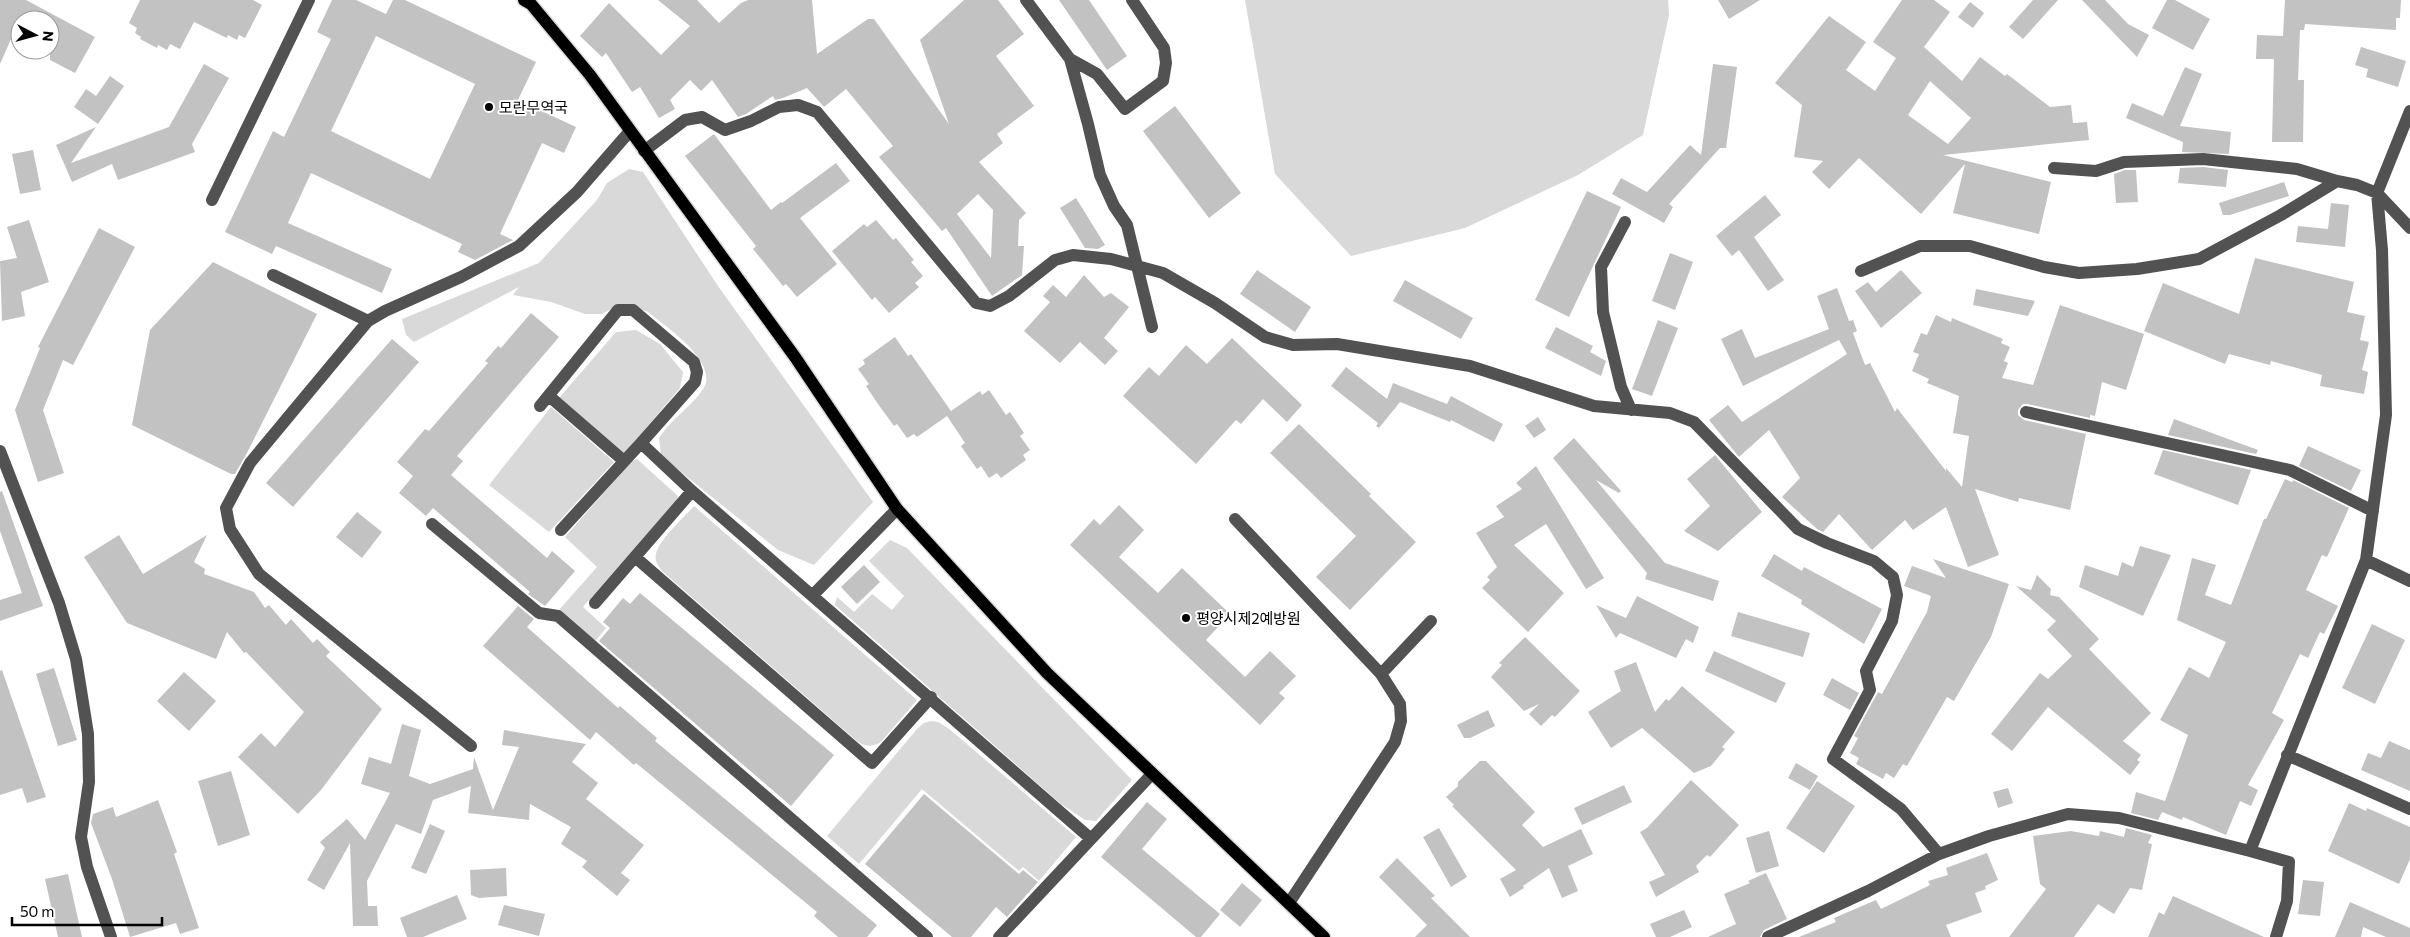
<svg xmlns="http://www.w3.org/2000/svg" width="2410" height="937" viewBox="0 0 2410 937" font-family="Commissioner,'Noto Sans KR',sans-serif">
<rect width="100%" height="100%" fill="#fff"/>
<!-- green -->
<path fill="#d9d9d9" d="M 1245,0 L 1668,0 L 1669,15 L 1643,135 L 1578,175 L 1465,228 L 1351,256 L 1275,174 Z
M 629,169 L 643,172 L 718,286 L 873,502 L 814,565 L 778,550 L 661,456 L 659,438 C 670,421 685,411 698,396 C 701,392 705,387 706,383 C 711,356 666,327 648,312 L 638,308 L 615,307 L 602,314 L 585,314 L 551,302 L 513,295 L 519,287 L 414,342 L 406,335 L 402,319 L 539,263 L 597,200 L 607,183 Z
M 636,330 L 660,344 L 683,372 L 680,388 L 623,455 L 559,398 L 616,332 Z
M 551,407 L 614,462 L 549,532 L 489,485 Z
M 637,459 L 678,496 L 676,501 L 583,607 L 606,628 L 594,643 L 558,611 L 597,567 L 565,537 L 631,462 Z
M 694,506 L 917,700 L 881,742 C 872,747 867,747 858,742 L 663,572 C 659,567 654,561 656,554 C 659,540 684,517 694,506 Z
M 890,540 L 907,548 L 1132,780 L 1096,821 L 1085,820 L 1061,804 L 835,605 L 837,597 L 854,612 L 872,594 L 892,610 L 904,596 L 869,561 Z
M 931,721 L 938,722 L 948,728 L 1076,837 L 1039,881 L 1023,867 L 1019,871 L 922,789 L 859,864 L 827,836 L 917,729 L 924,723 Z"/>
<!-- building -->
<path fill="#c2c2c2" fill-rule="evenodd" d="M 0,0 L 26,0 L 95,37 L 75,73 L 50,60 L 50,20 L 20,20 L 20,44 L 11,39 L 0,64 Z
M 140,0 L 253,0 L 262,5 L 245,38 L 239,35 L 237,40 L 228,35 L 227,38 L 194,22 L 180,49 L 170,44 L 167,50 L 158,45 L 157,48 L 140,39 L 141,37 L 135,33 L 137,28 L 129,23 Z
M 332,0 L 356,0 L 386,14 L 393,0 L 405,0 L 536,62 L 518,100 L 576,127 L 564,153 L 542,143 L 500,234 L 513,240 L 475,260 L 458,252 L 462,244 L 311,173 L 288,223 L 392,269 L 382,293 L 276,246 L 272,254 L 225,232 L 273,131 L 284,137 L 331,39 L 317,32 ZM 376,36 L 475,84 L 430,179 L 331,131 Z
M 658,0 L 697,0 L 719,23 L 741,3 L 748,0 L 812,0 L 817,54 L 868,19 L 874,19 L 949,124 L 920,40 L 964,0 L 998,0 L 1024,34 L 996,56 L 1034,106 L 997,134 L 1003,143 L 979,162 L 1026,213 L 1019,220 L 1018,246 L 1024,246 L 1022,275 L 992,296 L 946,228 L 942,231 L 879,157 L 893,146 L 846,89 L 824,107 L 807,88 L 783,98 L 775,100 L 773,96 L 746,114 L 738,117 L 712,80 L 701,91 L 690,80 L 670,100 L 675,109 L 659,118 L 640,87 L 632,92 L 606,53 L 602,57 L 580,36 L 609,3 L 661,55 L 690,26 ZM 978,194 L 993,210 L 991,258 L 957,214 Z
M 1059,0 L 1089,0 L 1127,56 L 1107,70 Z
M 1718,0 L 1760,0 L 1729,19 Z
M 1902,0 L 1934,0 L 1950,12 L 1924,47 L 1962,81 L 1980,57 L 2005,76 L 2007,74 L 2050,107 L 2071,105 L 2073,123 L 2087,122 L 2089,140 L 1943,155 L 2051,182 L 2039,234 L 1953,213 L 1965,164 L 1921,214 L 1859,158 L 1829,189 L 1812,172 L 1823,161 L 1794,157 L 1802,105 L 1775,83 L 1829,16 L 1866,42 L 1846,70 L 1875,91 L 1896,58 L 1873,42 ZM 1930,81 L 1971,118 L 1948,144 L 1908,115 Z
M 2033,0 L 2058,0 L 2023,39 L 2009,27 Z
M 2082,0 L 2105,0 L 2128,24 L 2149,35 L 2137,57 Z
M 2167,0 L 2175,0 L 2210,19 L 2193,50 L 2152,28 Z
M 2285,0 L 2401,0 L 2400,18 L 2396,18 L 2396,30 L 2305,24 L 2304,30 L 2300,30 L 2298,80 L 2304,80 L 2303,142 L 2272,142 L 2274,59 L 2256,59 L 2257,35 L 2283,36 Z
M 1970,2 L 1984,13 L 1973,28 L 1958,17 Z
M 2361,47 L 2406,61 L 2398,87 L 2366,77 L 2368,69 L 2355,65 Z
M 204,64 L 229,78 L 192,144 L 195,152 L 118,180 L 112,164 L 72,182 L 56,145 L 96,127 L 71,163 L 169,127 Z
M 1713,64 L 1737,67 L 1726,148 L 1720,148 L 1669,204 L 1673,207 L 1664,223 L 1612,194 L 1621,178 L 1647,192 L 1690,145 L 1701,155 Z
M 2185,67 L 2202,74 L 2180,126 L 2231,132 L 2229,154 L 2182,152 L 2183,142 L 2126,118 L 2132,103 L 2163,116 Z
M 110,76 L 124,86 L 98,124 L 74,107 L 86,89 L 96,96 Z
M 1175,106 L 1241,193 L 1209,218 L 1143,131 Z
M 714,134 L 771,210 L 781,202 L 782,203 L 836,163 L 850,181 L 800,218 L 837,264 L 797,297 L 786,284 L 783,286 L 753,249 L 756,246 L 685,156 Z
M 33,150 L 41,190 L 20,194 L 12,154 Z
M 2203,167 L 2228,170 L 2226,187 L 2178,183 L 2180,168 Z
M 2125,170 L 2136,170 L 2138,202 L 2116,203 L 2114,174 Z
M 2284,182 L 2289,196 L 2230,215 L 2223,215 L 2219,203 Z
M 1587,191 L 1621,207 L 1569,317 L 1535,300 Z
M 1765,195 L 1781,215 L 1754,237 L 1784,280 L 1768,291 L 1739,250 L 1732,256 L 1716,236 Z
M 1076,198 L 1105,245 L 1098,249 L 1085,248 L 1060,208 Z
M 2331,203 L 2349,205 L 2345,247 L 2296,242 L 2298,226 L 2328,229 Z
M 29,220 L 49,282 L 21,292 L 25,316 L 2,321 L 0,261 L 17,258 L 7,227 Z
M 876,220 L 893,240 L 896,238 L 914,260 L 911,262 L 923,276 L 915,283 L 919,287 L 889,313 L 875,297 L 872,300 L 832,251 L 864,224 L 867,227 Z
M 99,228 L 135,247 L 73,365 L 63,360 L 43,410 L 64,473 L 38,482 L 15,410 L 40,348 L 38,347 Z
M 1670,253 L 1693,262 L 1675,310 L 1652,301 Z
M 2255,258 L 2354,282 L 2347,312 L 2365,316 L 2360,340 L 2369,342 L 2362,370 L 2368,372 L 2364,394 L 2320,386 L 2322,375 L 2271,361 L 2270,365 L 2229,354 L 2225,364 L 2144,331 L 2163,283 L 2239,314 Z
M 213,262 L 317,314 L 247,453 L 235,474 L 231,474 L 132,425 L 150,330 Z
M 1257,270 L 1311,307 L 1295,332 L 1240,294 Z
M 1901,270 L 1922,293 L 1881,328 L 1855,291 L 1868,282 L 1876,292 Z
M 1084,275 L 1104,297 L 1111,293 L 1129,307 L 1104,338 L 1118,351 L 1105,365 L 1080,342 L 1060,363 L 1024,331 L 1050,302 L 1043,296 L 1053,285 L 1066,297 Z
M 1405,280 L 1473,318 L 1461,339 L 1393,301 Z
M 1837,288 L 1849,321 L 1853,320 L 1857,331 L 1853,333 L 1865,365 L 1870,363 L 1895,412 L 1897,408 L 1946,471 L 1946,468 L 1962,487 L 1969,436 L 1953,433 L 1959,396 L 1927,383 L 1929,379 L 1912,371 L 1919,354 L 1913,352 L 1921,333 L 1927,335 L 1936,315 L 1951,322 L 1952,318 L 2003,339 L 2001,343 L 2010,347 L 2004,361 L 2008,363 L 2002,378 L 2033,385 L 2060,305 L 2144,334 L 2126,390 L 2102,382 L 2095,416 L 2090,415 L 2090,418 L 2027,404 L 2023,404 L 2018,410 L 2018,415 L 2024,420 L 2086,434 L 2070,510 L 2019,498 L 2018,502 L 1975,489 L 1999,555 L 1968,567 L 1946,507 L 1913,530 L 1905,520 L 1872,550 L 1839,514 L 1823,532 L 1817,529 L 1782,497 L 1800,478 L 1769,430 L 1739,457 L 1709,420 L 1728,405 L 1742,422 L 1847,354 L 1839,340 L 1743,386 L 1721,339 L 1742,329 L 1755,358 L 1829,329 L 1817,296 Z
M 1976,289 L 2035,301 L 2028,316 L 1973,305 Z
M 531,313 L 559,337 L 457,456 L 463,461 L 451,475 L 547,558 L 552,551 L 575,571 L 545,606 L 528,594 L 530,592 L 433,508 L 426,516 L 399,493 L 413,476 L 397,462 L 425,429 L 429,431 L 488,363 L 485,361 L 498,346 L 501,348 Z
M 1658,320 L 1678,328 L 1652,396 L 1632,389 Z
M 1556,327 L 1593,346 L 1590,352 L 1606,361 L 1601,376 L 1545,348 Z
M 895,337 L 908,356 L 911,354 L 951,411 L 980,391 L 982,395 L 989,390 L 1006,415 L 1010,412 L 1024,433 L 1020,436 L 1030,450 L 1023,455 L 1026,460 L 1001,478 L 997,473 L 989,478 L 981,466 L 977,469 L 961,446 L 965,443 L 947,416 L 917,437 L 914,434 L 907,438 L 897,424 L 894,426 L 878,404 L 866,386 L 869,384 L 858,369 L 865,364 L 863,360 Z
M 1232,338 L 1302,405 L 1287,422 L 1263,399 L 1241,424 L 1236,420 L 1196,464 L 1123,396 L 1149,367 L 1159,376 L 1186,345 L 1207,364 Z
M 392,339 L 419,362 L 293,507 L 266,483 Z
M 1346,367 L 1387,399 L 1393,383 L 1447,404 L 1451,396 L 1503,424 L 1494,442 L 1451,420 L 1450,422 L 1400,402 L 1379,428 L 1376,426 L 1378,423 L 1331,386 Z
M 1538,417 L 1546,430 L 1534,438 L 1525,426 Z
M 2174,419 L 2258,450 L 2256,454 L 2168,435 Z
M 1299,424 L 1371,494 L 1369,496 L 1416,542 L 1350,610 L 1316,577 L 1356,536 L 1270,453 Z
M 1574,438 L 1621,491 L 1619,493 L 1596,480 L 1665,563 L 1719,581 L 1713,601 L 1645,579 L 1647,573 L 1553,458 Z
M 2308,446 L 2361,470 L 2351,491 L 2299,466 Z
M 2163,450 L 2251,470 L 2238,505 L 2154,474 Z
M 1715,455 L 1762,512 L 1718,551 L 1684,531 L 1710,506 L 1687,479 Z
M 1536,466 L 1604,578 L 1586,589 L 1546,524 L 1514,545 L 1564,593 L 1528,632 L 1482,588 L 1490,580 L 1487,577 L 1497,567 L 1476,533 L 1504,517 L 1496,506 L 1522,489 L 1516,483 Z
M 2285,479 L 2292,482 L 2293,480 L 2349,508 L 2327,557 L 2322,555 L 2306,590 L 2338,606 L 2324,634 L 2320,632 L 2308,658 L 2300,654 L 2272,713 L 2284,720 L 2248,785 L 2258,790 L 2251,806 L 2240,801 L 2226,835 L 2183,817 L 2182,820 L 2162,812 L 2158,820 L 2131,813 L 2136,792 L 2165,801 L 2188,735 L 2160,720 L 2189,667 L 2209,678 L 2226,642 L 2177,620 L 2192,558 L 2216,565 L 2205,595 L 2231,605 L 2264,519 L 2266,519 Z
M 2,491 L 43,606 L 0,621 L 0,600 L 22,593 L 0,531 L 0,492 Z
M 1119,505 L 1144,530 L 1119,557 L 1158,593 L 1182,568 L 1230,614 L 1206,640 L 1245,677 L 1270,651 L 1296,676 L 1279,693 L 1285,698 L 1260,725 L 1070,545 L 1094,519 L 1100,525 Z
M 357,512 L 382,532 L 362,558 L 336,537 Z
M 119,535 L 143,574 L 207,535 L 194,562 L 205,569 L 204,574 L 254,592 L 265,608 L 269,605 L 286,625 L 291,619 L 313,643 L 317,639 L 330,652 L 326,656 L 382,709 L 321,790 L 298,814 L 238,757 L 261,733 L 275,747 L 304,712 L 246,652 L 244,653 L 227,632 L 216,659 L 127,623 L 84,557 Z
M 2140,546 L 2171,555 L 2143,616 L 2079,587 L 2085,565 L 2118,576 L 2122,562 L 2133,567 Z
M 1774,554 L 1802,571 L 1804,567 L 1882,609 L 1864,644 L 1801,604 L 1802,600 L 1761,576 Z
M 1933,559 L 2009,584 L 1991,637 L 1954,701 L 1947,697 L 1907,766 L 1903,764 L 1894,778 L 1886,773 L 1883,779 L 1856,764 L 1859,758 L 1850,753 L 1858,738 L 1854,736 L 1873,701 L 1878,692 L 1882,694 L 1927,612 L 1931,596 L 1904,586 L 1912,566 L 1946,578 Z
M 864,565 L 880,582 L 857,604 L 841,587 Z
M 2037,575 L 2051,589 L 2050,595 L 2059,597 L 2099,639 L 2089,649 L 2151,713 L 2123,741 L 2141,755 L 2137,760 L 2140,762 L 2130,775 L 2048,707 L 2012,751 L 1991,734 L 2040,673 L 2048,679 L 2072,656 L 2047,630 L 2056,621 L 2016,586 L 2031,590 Z
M 640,593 L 834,755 L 791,806 L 599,641 L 610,628 L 603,622 L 623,598 L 630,604 Z
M 1637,596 L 1699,627 L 1693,643 L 1686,639 L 1676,658 L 1620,633 L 1616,638 L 1596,605 L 1626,618 Z
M 518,606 L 534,619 L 527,627 L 618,708 L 620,706 L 657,738 L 655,741 L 877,925 L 867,937 L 838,937 L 814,916 L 817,912 L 636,763 L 634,765 L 596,732 L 590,740 L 483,646 Z
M 1738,612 L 1810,633 L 1803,657 L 1731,636 Z
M 2372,624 L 2405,640 L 2375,704 L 2342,688 Z
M 1525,637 L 1580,691 L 1555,717 L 1552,715 L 1541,726 L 1529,714 L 1539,704 L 1524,711 L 1491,677 L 1502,665 L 1499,663 Z
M 1714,651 L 1786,683 L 1776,703 L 1705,671 Z
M 1636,662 L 1655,712 L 1666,699 L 1669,701 L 1682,686 L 1735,732 L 1722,747 L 1725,749 L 1711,766 L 1694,773 L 1642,728 L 1611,748 L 1588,712 L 1621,691 L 1614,671 Z
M 54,668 L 77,740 L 58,746 L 36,674 Z
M 2,670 L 46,797 L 27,803 L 22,788 L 0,795 L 0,671 Z
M 184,672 L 216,701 L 189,731 L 157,701 Z
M 1832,678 L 1859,693 L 1850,710 L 1823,695 Z
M 1488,710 L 1495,726 L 1470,738 L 1464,738 L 1457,725 Z
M 402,724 L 421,730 L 409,776 L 430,784 L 473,769 L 474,757 L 493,810 L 519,747 L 502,745 L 504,730 L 586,744 L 572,762 L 598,783 L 586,799 L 644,845 L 621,873 L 630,880 L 617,896 L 582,867 L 587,861 L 561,844 L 571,827 L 530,804 L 529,820 L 468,813 L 471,786 L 433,800 L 421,834 L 396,824 L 367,881 L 368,906 L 377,906 L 378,926 L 353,926 L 350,843 L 324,890 L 307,880 L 325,848 L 320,842 L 347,819 L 365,840 L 390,793 L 361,784 L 369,757 L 391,764 Z
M 2389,741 L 2410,750 L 2410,791 L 2361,770 L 2368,753 L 2381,758 Z
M 1480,761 L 1486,761 L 1535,812 L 1522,825 L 1543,847 L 1581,829 L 1593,854 L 1568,866 L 1578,891 L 1562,898 L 1549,868 L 1523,886 L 1524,888 L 1510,897 L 1500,879 L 1516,870 L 1452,806 L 1454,805 L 1446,797 L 1458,786 L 1458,782 Z
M 1796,763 L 1818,776 L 1810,790 L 1788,778 Z
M 231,771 L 250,835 L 218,846 L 198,781 Z
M 1691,780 L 1739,825 L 1710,857 L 1707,855 L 1696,866 L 1699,872 L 1656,897 L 1649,882 L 1665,875 L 1640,832 L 1647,828 Z
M 1817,781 L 1855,806 L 1824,853 L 1786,828 Z
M 1624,785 L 1632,802 L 1582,825 L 1574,808 Z
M 2008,788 L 2013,803 L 1998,808 L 1993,792 Z
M 924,794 L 1019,874 L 1023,870 L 1038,882 L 1007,917 L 996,907 L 971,937 L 952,937 L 865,864 Z
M 158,800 L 177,852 L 174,854 L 199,928 L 180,934 L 176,923 L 130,937 L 112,879 L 91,823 L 93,814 L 113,807 L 116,817 Z
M 1147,802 L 1167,819 L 1142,849 L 1220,914 L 1201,937 L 1196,937 L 1101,857 Z
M 2349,803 L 2366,811 L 2367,808 L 2410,827 L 2410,859 L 2399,884 L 2328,851 Z
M 430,824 L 445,831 L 426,874 L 411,868 Z
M 1439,828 L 1467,877 L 1451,887 L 1423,837 Z
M 2126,828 L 2152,835 L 2148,843 L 2152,844 L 2142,890 L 2130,888 L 2114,914 L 2098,904 L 2074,937 L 2009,937 L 2046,889 L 2040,884 L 2033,836 L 2071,831 L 2099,836 L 2100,831 L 2124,837 Z
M 1769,831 L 1779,866 L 1756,873 L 1746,838 Z
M 1987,853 L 1998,880 L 1985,886 L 1986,889 L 1975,893 L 1982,912 L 1946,925 L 1951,937 L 1799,937 L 1836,922 L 1834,918 L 1876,900 L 1881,909 L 1930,885 L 1928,881 L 1948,875 L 1946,868 Z
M 1397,858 L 1435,896 L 1431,898 L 1470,937 L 1415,937 L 1427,925 L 1379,877 Z
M 506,868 L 507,896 L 479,898 L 471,895 L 470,870 Z
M 1766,873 L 1787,919 L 1764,930 L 1760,937 L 1708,937 L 1736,924 L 1724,894 L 1750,883 L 1748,881 Z
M 68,874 L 82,937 L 58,937 L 45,879 Z
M 2303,880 L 2324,882 L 2320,916 L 2298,914 Z
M 1242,883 L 1262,900 L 1240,927 L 1220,910 Z
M 457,895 L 467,919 L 423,937 L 407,937 L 400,918 Z
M 2173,896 L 2264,937 L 2148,937 L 2159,912 L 2164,915 Z
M 2350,902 L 2410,928 L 2410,937 L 2386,937 L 2363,927 L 2361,937 L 2335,937 Z
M 504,905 L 545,914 L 539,936 L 498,925 Z
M 1684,910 L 1692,927 L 1670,937 L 1656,937 L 1650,924 Z"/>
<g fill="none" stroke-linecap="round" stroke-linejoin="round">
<defs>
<path id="major" d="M 524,0 L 531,4 L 590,75 L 795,357 L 897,509 L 1047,673 L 1324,937"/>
</defs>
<!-- major casing -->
<use href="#major" stroke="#dbdbdb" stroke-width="15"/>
<!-- minor -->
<path stroke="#525252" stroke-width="12" d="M 1026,0 L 1070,59 L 1088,124 L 1100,175 L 1114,206 L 1127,225 L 1152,327
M 1070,59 L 1097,74 L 1125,109 L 1163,81 L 1166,63 L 1164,48 L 1132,0
M 2410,111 L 2377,193 L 2410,228
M 644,151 L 685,120 L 702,117 L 725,130 L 751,121 L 779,107 L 798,105 L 817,112 L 976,303 L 990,306 L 1009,296 L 1055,260 L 1073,255 L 1111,259 L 1163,273 L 1215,303 L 1265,337 L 1293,345 L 1337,344 L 1470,366 L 1594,406 L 1670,413 L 1694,422 L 1798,529 L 1827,543 L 1874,561 L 1893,577 L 1897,595 L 1892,621 L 1866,671 L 1870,690 L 1833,759 L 1901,809 L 1939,854
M 2054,168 L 2096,171 L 2124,162 L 2203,159 L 2297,169 L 2337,181
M 212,200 L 309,0
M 1625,222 L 1601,267 L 1603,312 L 1621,387 L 1631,410
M 273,275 L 368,321
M 549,396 L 624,461
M 540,406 L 618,310 L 633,310 L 694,362 L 697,372 L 695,382 L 641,443 L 692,491 L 1090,838
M 2026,412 L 2290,470 L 2373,511
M 0,451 L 59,603 L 76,659 L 88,734 L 89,782 L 81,837 L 87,867 L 111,937
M 1235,519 L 1381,674 L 1400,704 L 1401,721 L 1395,742 L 1289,903
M 432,524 L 539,613 L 558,616 L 927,937
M 561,530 L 641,443
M 635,557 L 872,763 L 931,697
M 2366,560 L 2410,581
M 813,595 L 897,509
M 595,603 L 692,491
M 1381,674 L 1431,621
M 471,746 L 259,574 L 230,529 L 226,508 L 250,463 L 368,321 L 385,311 L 461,277 L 519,246 L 577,192 L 630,131
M 2287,755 L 2410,809
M 2250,851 L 2289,862 L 2287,901 L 2276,937
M 999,937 L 1152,774
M 1768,937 L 1868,891 L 1939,854 L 1989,836 L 2068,814 L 2119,818 L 2250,851 L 2366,560 L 2386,415 L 2382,250 L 2377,193 L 2357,185 L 2337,181 L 2281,215 L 2199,259 L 2137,269 L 2079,273 L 2044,267 L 1970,246 L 1920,246 L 1861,271"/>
<!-- major -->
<use href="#major" stroke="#000" stroke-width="12"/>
</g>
<!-- markers -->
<g fill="#000" stroke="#fff" stroke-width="2">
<circle cx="489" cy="107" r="5"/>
<circle cx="1186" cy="618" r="5"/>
</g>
<g text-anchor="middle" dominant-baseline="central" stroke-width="4" stroke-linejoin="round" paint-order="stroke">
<!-- poi labels -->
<g font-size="15" fill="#000" stroke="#fff" text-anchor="start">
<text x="499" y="107">모란무역국</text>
<text x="1196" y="618">평양시제2예방원</text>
</g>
</g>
<!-- north arrow -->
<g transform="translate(35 35) rotate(96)"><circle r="24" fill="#ffffff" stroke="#999999"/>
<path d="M0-4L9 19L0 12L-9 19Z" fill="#000000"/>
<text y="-8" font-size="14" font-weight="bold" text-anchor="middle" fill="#000000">N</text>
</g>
<!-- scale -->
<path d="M12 917v8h150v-8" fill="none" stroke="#000000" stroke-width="2.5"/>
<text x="20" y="917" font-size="15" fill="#000000" stroke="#ffffff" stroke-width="4" paint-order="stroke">50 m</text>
</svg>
